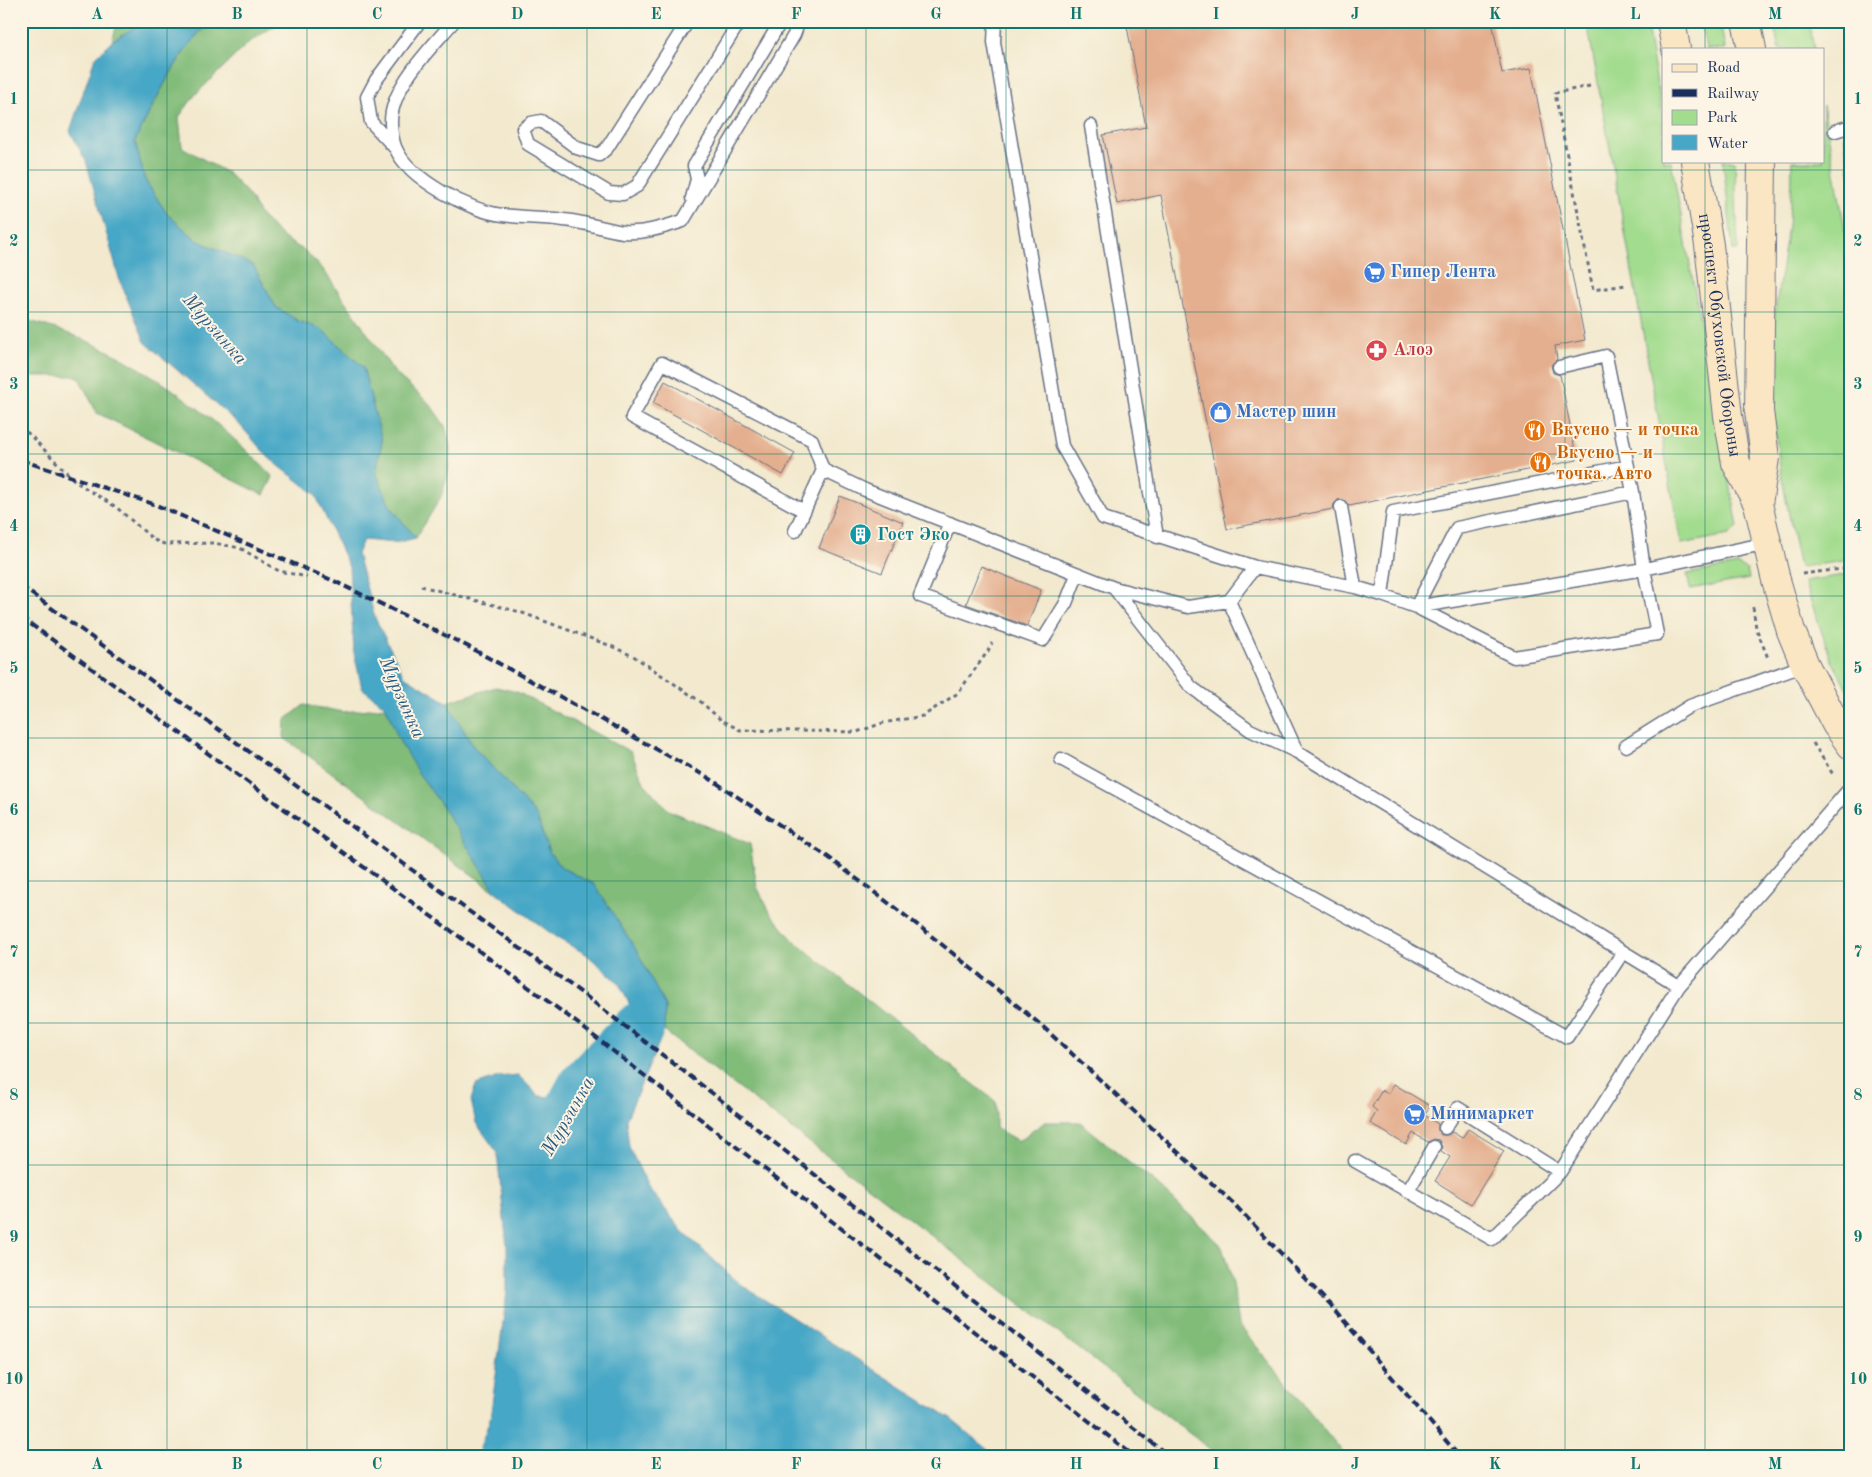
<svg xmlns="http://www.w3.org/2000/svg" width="1872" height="1477" viewBox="0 0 1872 1477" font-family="'Old Standard TT',serif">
<rect width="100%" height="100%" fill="#fcf5e5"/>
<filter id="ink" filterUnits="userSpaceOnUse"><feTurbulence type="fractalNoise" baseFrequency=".02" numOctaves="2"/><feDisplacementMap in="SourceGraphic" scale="10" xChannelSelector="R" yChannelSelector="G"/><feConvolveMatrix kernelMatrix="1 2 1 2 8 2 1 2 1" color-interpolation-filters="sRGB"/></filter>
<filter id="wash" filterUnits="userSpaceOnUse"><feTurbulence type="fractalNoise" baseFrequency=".0096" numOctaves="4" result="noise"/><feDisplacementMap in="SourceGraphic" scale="20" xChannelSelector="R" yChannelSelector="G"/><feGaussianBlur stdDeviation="1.12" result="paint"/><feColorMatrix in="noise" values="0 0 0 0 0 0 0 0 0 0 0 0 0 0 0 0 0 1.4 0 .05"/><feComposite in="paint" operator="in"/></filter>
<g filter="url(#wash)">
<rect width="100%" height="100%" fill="#f2e9ce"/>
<!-- green -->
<path fill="#a2dc8e" stroke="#5e8676" d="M 1617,21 L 1646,21 L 1663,117 L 1663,161 L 1671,161 L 1738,527 L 1729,535 L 1681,544 L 1588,27 Z
M 1701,21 L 1720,21 L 1725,49 L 1706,49 Z
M 1773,21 L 1809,21 L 1814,49 L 1779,49 Z
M 1823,105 L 1851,264 L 1851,560 L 1800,567 C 1784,491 1765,408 1773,330 C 1779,273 1793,219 1792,161 L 1823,161 Z
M 1851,134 L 1851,176 L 1844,136 Z
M 1723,161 L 1735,161 L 1738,250 L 1733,250 Z
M 1738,565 L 1747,570 L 1749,579 L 1690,589 L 1687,574 Z
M 1851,574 L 1851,696 L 1831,659 L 1804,581 Z"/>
<!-- forest -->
<path fill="#81bc79" stroke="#4e766c" d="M 118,21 L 145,21 L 112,41 Z
M 211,21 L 282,21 L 248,43 L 195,95 L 179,117 L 182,147 L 229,174 L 248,194 L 261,216 L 285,239 L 305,251 L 322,268 L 395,373 L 430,404 L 445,426 L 451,450 L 448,474 L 441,497 L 416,538 L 390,506 L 376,473 L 382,441 L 363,367 L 321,329 L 298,321 L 276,307 L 253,265 L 198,241 L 167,214 L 145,180 L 135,141 C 154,104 179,49 211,21 Z
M 21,319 C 119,342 204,405 273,477 L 264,495 L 97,413 L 78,376 L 31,376 L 21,373 Z
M 496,687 L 517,692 L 631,752 L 644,783 L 668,810 L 750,844 L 757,887 L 771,914 L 794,941 L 996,1102 L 996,1128 L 1018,1141 L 1045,1122 L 1080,1122 L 1159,1186 L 1222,1246 L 1233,1283 L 1239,1325 L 1346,1456 L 1219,1456 L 664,1031 L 665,1006 L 594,884 L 562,868 L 549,852 L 536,815 L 473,746 L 447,702 Z
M 304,705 L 344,712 L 386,707 L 400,742 L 417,771 L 440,803 L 496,892 L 284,738 L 285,720 Z"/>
<!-- water -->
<path fill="#47a7c6" stroke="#316b92" d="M 145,21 L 211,21 C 179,49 154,103 135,141 L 145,180 L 167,214 L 198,241 L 253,265 L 276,307 L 298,321 L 321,329 L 363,367 L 382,441 L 376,473 L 390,506 L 416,538 L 395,543 L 363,540 L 357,554 L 375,618 L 404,676 L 447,702 L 473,746 L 536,815 L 549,852 L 562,868 L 594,884 L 637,951 L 665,1006 L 664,1031 L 626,1120 L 629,1147 L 648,1187 L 682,1231 L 740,1284 L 952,1420 L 995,1456 L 477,1456 L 490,1419 L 507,1292 L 507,1247 L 497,1152 L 476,1123 L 471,1100 L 476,1085 L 499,1077 L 518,1075 L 539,1096 L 563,1098 L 587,1082 L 634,1021 L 631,1007 L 618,982 L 586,954 L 557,938 L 496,892 L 440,803 L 417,771 L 400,742 L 386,707 L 362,688 L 354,653 L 349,567 L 315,494 L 269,458 L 239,424 L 145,342 L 120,281 L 86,161 L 70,131 L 95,58 L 112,41 Z"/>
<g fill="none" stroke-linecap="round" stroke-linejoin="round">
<!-- river -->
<path stroke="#47a7c6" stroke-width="50" d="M 551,1144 L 583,1085 L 639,1027"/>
</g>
<g id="blocks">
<!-- building -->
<path fill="#e4af8f" d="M 1126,21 L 1492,21 L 1502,73 L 1531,68 L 1585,340 L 1555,346 L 1557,359 L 1551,365 L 1553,373 L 1560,375 L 1577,460 L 1349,506 L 1344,500 L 1339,499 L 1334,504 L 1333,509 L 1227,529 L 1161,195 L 1117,204 L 1103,135 L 1146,127 Z
M 665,381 L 795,453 L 783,475 L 653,403 Z
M 840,496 L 903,522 L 882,573 L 819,548 Z
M 981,566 L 1041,590 L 1027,626 L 966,604 Z
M 1394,1084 L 1430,1106 L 1424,1115 L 1438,1124 L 1438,1131 L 1441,1135 L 1448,1135 L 1452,1132 L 1462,1138 L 1468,1129 L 1504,1151 L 1471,1204 L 1435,1181 L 1450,1157 L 1441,1151 L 1442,1147 L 1439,1140 L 1434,1139 L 1428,1142 L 1413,1133 L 1406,1145 L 1370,1123 L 1377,1111 L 1372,1107 L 1382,1090 L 1388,1094 Z"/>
</g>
</g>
<g filter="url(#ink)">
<use href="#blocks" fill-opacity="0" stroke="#667085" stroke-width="1"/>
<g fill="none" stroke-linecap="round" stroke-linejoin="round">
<defs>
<path id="lane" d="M 454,21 C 432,47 390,87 391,123 C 391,130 393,143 396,149 C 409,179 471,212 503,215 C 523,218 544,217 564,220 C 584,222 604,229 623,232 C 644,234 664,227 683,221 L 794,35 L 799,21
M 688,21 L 607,148 L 599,155 L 577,148 L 541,121 L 531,123 L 523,129 L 528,144 L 609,193 L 623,194 L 637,186 L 740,21
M 995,21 L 994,42 L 1062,446 L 1103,518 L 1255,567 L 1355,587 L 1382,595 L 1416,607 L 1514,657 L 1657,634 L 1644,569 L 1633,492 L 1606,356 L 1559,367
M 1091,126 L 1157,537
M 1835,131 L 1851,126
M 396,149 L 371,122 L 367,97 L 376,80 L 420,21
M 692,198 L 697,179 L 694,166 L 781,21
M 1341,507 L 1355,587
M 804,511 L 632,417 L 662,363 L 812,440 L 823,470 L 865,490 L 1114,588 L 1191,687 L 1250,730 L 1297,752 L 1679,986
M 950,523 L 920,596 L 1043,640 L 1066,603 L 1077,575
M 795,531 L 823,470
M 1114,588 L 1188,607 L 1229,601 L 1255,567
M 1382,595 L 1393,512 L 1628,466
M 1229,601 L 1297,752
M 1416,607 L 1644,569 L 1768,543
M 1416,607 L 1457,528 L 1633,492
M 1626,746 L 1690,706 L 1805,665
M 1061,759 L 1567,1037 L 1623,952
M 1445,1128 L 1458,1108 L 1560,1172
M 1355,1161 L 1492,1239 L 1560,1172 L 1679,986 L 1851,787
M 1408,1191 L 1434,1147"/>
<g id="secondary">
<path d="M 1671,21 L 1676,49"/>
<path d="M 1746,21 L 1752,49"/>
<path id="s1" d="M 1695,161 L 1709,245 L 1728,416 L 1736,463 L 1758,504 L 1776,580 L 1791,631 L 1805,665 L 1836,724 L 1851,745"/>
<path d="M 1758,504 L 1765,458 L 1759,411 L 1762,161"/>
</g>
</defs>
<!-- lane casing -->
<use href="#lane" stroke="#667085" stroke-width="15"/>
<!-- secondary casing -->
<use href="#secondary" stroke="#667085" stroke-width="30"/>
<!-- path -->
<path stroke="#667085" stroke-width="3" stroke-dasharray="4 4" stroke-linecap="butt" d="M 1590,86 L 1555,93 L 1593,290 L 1626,285
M 21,426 L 76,482 L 116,507 L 154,540 L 164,544 L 214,543 L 240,548 L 279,571 L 307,577
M 1802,574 L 1851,568
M 421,586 L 520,612 L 611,646 L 635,657 L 701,702 L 721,720 L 740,730 L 857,732 L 883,723 L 923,716 L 958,693 L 988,651 L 992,643
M 1753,607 L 1756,628 L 1768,658
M 1813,743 L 1834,776"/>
<!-- lane -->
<use href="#lane" stroke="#fff" stroke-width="12"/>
<!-- secondary -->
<use href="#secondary" stroke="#fbe6c4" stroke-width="28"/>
<!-- rail -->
<path stroke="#1b2f5e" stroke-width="4" stroke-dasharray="8 4" stroke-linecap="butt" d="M 21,460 L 156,505 L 334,581 L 467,646 L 709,778 L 828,857 L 924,930 L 1041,1025 L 1233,1203 L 1333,1308 L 1459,1456
M 21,586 L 583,994 L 712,1093 L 1169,1456
M 21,617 L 568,1016 L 1134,1456"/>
</g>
</g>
<!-- grid -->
<path fill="none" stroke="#0f766e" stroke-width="1" stroke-opacity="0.55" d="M 167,21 L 167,1456M 307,21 L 307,1456M 447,21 L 447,1456M 587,21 L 587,1456M 726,21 L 726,1456M 866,21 L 866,1456M 1006,21 L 1006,1456M 1146,21 L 1146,1456M 1285,21 L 1285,1456M 1425,21 L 1425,1456M 1565,21 L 1565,1456M 1705,21 L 1705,49M 1705,161 L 1705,1456M 21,170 L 1851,170M 21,312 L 1851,312M 21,454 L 1851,454M 21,596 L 1851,596M 21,738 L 1851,738M 21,881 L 1851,881M 21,1023 L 1851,1023M 21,1165 L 1851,1165M 21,1307 L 1851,1307"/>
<!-- icons -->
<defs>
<symbol id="supermarket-disc" viewBox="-11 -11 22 22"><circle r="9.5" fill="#3f7fe0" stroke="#fcf5e5"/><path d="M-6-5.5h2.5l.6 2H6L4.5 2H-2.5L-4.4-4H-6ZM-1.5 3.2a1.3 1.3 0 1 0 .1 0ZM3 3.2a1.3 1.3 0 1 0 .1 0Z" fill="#fff"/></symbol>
<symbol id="pharmacy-disc" viewBox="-11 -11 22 22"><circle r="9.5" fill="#e0444e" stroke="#fcf5e5"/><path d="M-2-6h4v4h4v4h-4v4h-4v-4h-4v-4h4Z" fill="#fff"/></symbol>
<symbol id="shop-disc" viewBox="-11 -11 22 22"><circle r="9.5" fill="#3f7fe0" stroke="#fcf5e5"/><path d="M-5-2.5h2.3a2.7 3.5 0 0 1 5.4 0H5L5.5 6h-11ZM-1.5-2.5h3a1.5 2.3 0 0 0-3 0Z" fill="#fff"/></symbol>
<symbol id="restaurant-disc" viewBox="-11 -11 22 22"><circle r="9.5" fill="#e8710a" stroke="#fcf5e5"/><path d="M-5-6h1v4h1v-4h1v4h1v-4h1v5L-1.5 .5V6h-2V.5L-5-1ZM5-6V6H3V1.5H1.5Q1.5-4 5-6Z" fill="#fff"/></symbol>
<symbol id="building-disc" viewBox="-11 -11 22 22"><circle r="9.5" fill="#0f9aa8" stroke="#fcf5e5"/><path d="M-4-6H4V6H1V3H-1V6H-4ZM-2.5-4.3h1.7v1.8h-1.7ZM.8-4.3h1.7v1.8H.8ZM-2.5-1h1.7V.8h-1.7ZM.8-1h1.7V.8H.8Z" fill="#fff"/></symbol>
</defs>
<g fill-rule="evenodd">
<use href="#supermarket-disc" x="1362" y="260" width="25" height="25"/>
<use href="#pharmacy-disc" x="1364" y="338" width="25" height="25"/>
<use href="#shop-disc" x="1208" y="400" width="25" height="25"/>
<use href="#restaurant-disc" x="1522" y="418" width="25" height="25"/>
<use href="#restaurant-disc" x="1528" y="450" width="25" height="25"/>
<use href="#building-disc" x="848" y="522" width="25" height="25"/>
<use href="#supermarket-disc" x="1402" y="1102" width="25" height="25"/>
</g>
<g text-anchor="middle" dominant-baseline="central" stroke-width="4" stroke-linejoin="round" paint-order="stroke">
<!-- shop labels -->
<g font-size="18" font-weight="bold" fill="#366cbe" stroke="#fcf5e5" text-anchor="start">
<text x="1390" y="272">Гипер Лента</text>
<text x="1236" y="412">Мастер шин</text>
<text x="1430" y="1114">Минимаркет</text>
</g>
<!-- street labels -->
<g font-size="18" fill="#1b2f5e" stroke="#fcf5e5">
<text stroke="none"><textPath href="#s1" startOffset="176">проспект Обуховской Обороны</textPath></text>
</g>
<!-- health labels -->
<g font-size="18" font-weight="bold" fill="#be3a42" stroke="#fcf5e5" text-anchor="start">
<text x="1393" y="350">Алоэ</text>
</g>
<!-- food labels -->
<g font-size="18" font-weight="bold" fill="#c56008" stroke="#fcf5e5" text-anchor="start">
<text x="1551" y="430">Вкусно — и точка</text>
<text x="1556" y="453">Вкусно — и<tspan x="1556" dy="21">точка. Авто</tspan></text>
</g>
<!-- culture labels -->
<g font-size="18" font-weight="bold" fill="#0d838f" stroke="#fcf5e5" text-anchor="start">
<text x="877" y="535">Гост Эко</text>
</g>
<!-- water labels -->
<g font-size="19" font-style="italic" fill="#2a5982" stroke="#fcf5e5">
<text transform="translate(214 330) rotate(49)">Мурзинка</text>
<text transform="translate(401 698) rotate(66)">Мурзинка</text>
<text transform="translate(569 1117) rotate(-60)">Мурзинка</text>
</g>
</g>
<!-- margin -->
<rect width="1872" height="1477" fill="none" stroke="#fcf5e5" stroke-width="55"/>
<!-- legend -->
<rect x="1662" y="48" width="162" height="115" fill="#fcf5e5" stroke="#a2a6af"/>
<rect x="1672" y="64" width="25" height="8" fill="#fbe6c4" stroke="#a2a6af"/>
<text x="1707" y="72" font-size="15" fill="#1b2f5e">Road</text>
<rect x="1672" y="89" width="25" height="8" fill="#1b2f5e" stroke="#a2a6af"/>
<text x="1707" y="98" font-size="15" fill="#1b2f5e">Railway</text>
<rect x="1672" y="110" width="25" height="15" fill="#a2dc8e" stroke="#a2a6af"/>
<text x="1707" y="122" font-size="15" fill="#1b2f5e">Park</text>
<rect x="1672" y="135" width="25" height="15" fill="#47a7c6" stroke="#a2a6af"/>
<text x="1707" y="148" font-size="15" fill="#1b2f5e">Water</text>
<rect x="28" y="28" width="1816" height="1422" fill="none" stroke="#0f766e" stroke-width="2"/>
<g font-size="16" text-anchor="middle" font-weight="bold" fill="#0f766e">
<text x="97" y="19">A</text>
<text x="237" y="19">B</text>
<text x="377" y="19">C</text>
<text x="517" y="19">D</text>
<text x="656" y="19">E</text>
<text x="796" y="19">F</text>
<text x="936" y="19">G</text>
<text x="1076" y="19">H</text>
<text x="1216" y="19">I</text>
<text x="1355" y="19">J</text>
<text x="1495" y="19">K</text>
<text x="1635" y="19">L</text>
<text x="1775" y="19">M</text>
<text x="14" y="104">1</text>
<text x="1858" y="104">1</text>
<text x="14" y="246">2</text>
<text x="1858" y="246">2</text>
<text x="14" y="389">3</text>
<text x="1858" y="389">3</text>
<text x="14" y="531">4</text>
<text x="1858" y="531">4</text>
<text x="14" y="673">5</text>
<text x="1858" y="673">5</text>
<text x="14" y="815">6</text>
<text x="1858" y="815">6</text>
<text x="14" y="957">7</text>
<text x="1858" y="957">7</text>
<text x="14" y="1100">8</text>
<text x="1858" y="1100">8</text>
<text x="14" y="1242">9</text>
<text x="1858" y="1242">9</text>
<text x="14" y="1384">10</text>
<text x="1858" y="1384">10</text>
<text x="97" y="1469">A</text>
<text x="237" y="1469">B</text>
<text x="377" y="1469">C</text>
<text x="517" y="1469">D</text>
<text x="656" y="1469">E</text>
<text x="796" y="1469">F</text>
<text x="936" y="1469">G</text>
<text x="1076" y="1469">H</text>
<text x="1216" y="1469">I</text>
<text x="1355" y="1469">J</text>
<text x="1495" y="1469">K</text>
<text x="1635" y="1469">L</text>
<text x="1775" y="1469">M</text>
</g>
</svg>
